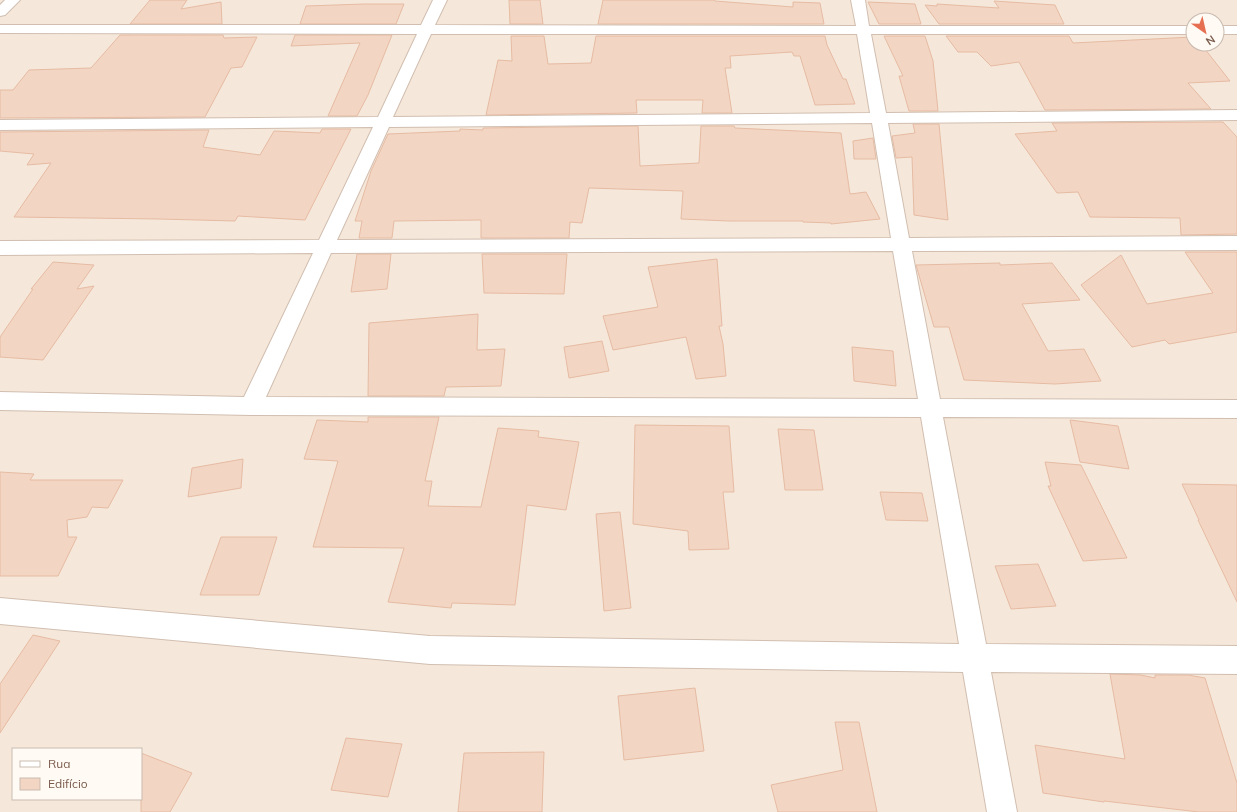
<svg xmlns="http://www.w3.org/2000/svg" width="1237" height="812" viewBox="0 0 1237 812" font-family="Mulish,sans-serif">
<rect width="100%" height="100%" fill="#fdf6ec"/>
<!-- residential -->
<path fill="#f5e8da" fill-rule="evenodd" d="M 0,0 L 1237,0 L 1237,812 L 0,812 ZM 1193,20 L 1217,20 L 1217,44 L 1193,44 ZM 13,749 L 141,749 L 141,799 L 13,799 Z"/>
<!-- building -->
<path fill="#f3d5c3" stroke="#e6bba3" d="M 150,0 L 187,0 L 181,9 L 221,2 L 222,24 L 130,24 Z
M 509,0 L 540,0 L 543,24 L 510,24 Z
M 603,0 L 714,0 L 715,1 L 793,7 L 793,2 L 820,3 L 824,24 L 598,24 Z
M 994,1 L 1055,5 L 1064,24 L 939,24 L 925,5 L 937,6 L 937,4 L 999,8 Z
M 868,2 L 915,4 L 921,24 L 879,24 Z
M 364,4 L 404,4 L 396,24 L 300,24 L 306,6 Z
M 120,35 L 223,35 L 224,38 L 257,37 L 242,67 L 231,68 L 205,117 L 0,118 L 0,90 L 13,90 L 29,70 L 91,68 Z
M 295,35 L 392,35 L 368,95 L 357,116 L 328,116 L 360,43 L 291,46 Z
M 511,36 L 544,36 L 548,64 L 591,63 L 596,36 L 825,36 L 827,45 L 843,79 L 846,79 L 855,104 L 815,105 L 800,56 L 794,56 L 792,52 L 730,56 L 731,68 L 725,68 L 732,113 L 702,113 L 703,100 L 636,100 L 637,113 L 486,115 L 498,60 L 512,61 Z
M 884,36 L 925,36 L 933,61 L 938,111 L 909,111 L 899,76 L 903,76 Z
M 946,36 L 1069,36 L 1073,43 L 1193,37 L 1193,44 L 1201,44 L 1230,81 L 1188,83 L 1211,109 L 1045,110 L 1019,62 L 991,66 L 977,52 L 958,52 Z
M 1223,122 L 1237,137 L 1237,234 L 1181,235 L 1180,218 L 1090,217 L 1078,192 L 1057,193 L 1015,134 L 1057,131 L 1052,123 Z
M 913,124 L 939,124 L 948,220 L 914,215 L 912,157 L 896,158 L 892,136 L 915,133 Z
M 638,126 L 640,166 L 699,163 L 701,126 L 734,126 L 735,128 L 841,133 L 850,194 L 866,192 L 880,219 L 831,224 L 831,223 L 803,222 L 803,221 L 729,221 L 681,219 L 683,191 L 589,188 L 582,223 L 570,222 L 569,238 L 481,238 L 481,220 L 394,221 L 392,238 L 359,238 L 362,221 L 355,221 L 371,171 L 388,134 L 460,131 L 460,129 L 483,130 L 483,128 Z
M 322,129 L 351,129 L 305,220 L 238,216 L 235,221 L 159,219 L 14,217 L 51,163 L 27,165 L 34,154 L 0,151 L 0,132 L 209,130 L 203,147 L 260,155 L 274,131 L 320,133 Z
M 873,138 L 876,159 L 854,159 L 853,141 Z
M 1185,252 L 1237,252 L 1237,332 L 1169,344 L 1165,340 L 1132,347 L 1081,285 L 1121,255 L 1147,304 L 1213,293 Z
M 357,254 L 391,254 L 387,289 L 351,292 Z
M 482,254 L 567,254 L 564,294 L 484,293 Z
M 717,259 L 722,326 L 719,326 L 723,344 L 726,376 L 696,379 L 686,337 L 613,350 L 603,316 L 658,307 L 648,267 Z
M 53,262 L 94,265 L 77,289 L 94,286 L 43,360 L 0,357 L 0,337 L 33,289 L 31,289 Z
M 1000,263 L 1000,265 L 1052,263 L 1080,300 L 1022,304 L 1048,351 L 1084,349 L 1101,381 L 1055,384 L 964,380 L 949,327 L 934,327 L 916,265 Z
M 478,314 L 477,350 L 505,349 L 501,386 L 446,387 L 444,396 L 368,396 L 369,323 Z
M 602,341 L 609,371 L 569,378 L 564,347 Z
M 852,347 L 893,351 L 896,386 L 854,381 Z
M 368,417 L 439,417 L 425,481 L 432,481 L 428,506 L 481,507 L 498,428 L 539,431 L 538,437 L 579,442 L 566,510 L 527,505 L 515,605 L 452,603 L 451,608 L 388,602 L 404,548 L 313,547 L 338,461 L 304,459 L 317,420 L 368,422 Z
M 1070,420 L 1118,426 L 1129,469 L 1080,462 Z
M 635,425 L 729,426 L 734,492 L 723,492 L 729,549 L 689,550 L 688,531 L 633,524 Z
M 778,429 L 814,430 L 823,490 L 785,490 Z
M 243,459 L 241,488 L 188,497 L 192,468 Z
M 1045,462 L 1081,465 L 1127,558 L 1083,561 L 1048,486 L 1051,486 Z
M 0,472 L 34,474 L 30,480 L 123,480 L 108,508 L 92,507 L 87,517 L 67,520 L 68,537 L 77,537 L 58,576 L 0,576 Z
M 1182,484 L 1237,485 L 1237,602 L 1198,520 L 1199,520 Z
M 880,492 L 922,493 L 928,521 L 886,520 Z
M 620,512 L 631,608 L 604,611 L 596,514 Z
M 221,537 L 277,537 L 259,595 L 200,595 Z
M 1038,564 L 1056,606 L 1011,609 L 995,566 Z
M 33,635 L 60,641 L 0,733 L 0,684 Z
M 1110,674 L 1141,675 L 1155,678 L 1155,675 L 1188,675 L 1205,678 L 1237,783 L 1237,812 L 1199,812 L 1104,801 L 1104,802 L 1043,793 L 1035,745 L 1125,759 Z
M 695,688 L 704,751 L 624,760 L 618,696 Z
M 835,722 L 859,722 L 877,812 L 778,812 L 771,785 L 843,770 Z
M 346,738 L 402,744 L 388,797 L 331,790 Z
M 544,752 L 542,812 L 458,812 L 464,753 Z
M 141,753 L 192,773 L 170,812 L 141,812 Z"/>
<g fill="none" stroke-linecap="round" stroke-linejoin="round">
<defs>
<path id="minor" d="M 5,0 L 20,0 L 5,15 L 0,16 L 0,5 Z
M 433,0 L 447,0 L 435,25 L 856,26 L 851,0 L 865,0 L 869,26 L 1193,26 L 1193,34 L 871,34 L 886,113 L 1237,110 L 1237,120 L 888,123 L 909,238 L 1237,236 L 1237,250 L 912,251 L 940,399 L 1237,400 L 1237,418 L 943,417 L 986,644 L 1237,646 L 1237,674 L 991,672 L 1017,812 L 987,812 L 963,672 L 430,664 L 0,624 L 0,598 L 430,636 L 959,644 L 921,417 L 251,415 L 0,410 L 0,392 L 244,397 L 313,253 L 0,255 L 0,241 L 319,240 L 373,127 L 0,130 L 0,120 L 378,117 L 417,34 L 0,33 L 0,25 L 421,25 ZM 431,34 L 857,34 L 870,113 L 393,117 ZM 872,123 L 891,238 L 337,240 L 389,127 ZM 893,251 L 918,399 L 266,397 L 331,253 Z
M 1217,26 L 1237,26 L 1237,34 L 1217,34 Z"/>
</defs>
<!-- minor casing -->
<use href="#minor" stroke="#d1beb0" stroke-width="2"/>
<!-- minor -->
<use href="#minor" fill="#fff" fill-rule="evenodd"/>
</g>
<!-- legend -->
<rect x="12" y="748" width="130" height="52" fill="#fffaf3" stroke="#cabbb1"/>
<rect x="20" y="761" width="20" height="6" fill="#ffffff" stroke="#cabbb1"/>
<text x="48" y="768" font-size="12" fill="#7a5c4d">Rua</text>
<rect x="20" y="778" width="20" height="12" fill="#f3d5c3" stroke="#cabbb1"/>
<text x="48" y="788" font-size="12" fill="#7a5c4d">Edifício</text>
<!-- north arrow -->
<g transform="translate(1205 32) rotate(146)"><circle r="19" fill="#fffaf3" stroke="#cabbb1"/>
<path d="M0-3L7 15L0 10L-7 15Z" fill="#e76f51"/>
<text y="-6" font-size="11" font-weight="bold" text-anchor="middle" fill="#7a5c4d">N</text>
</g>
</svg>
